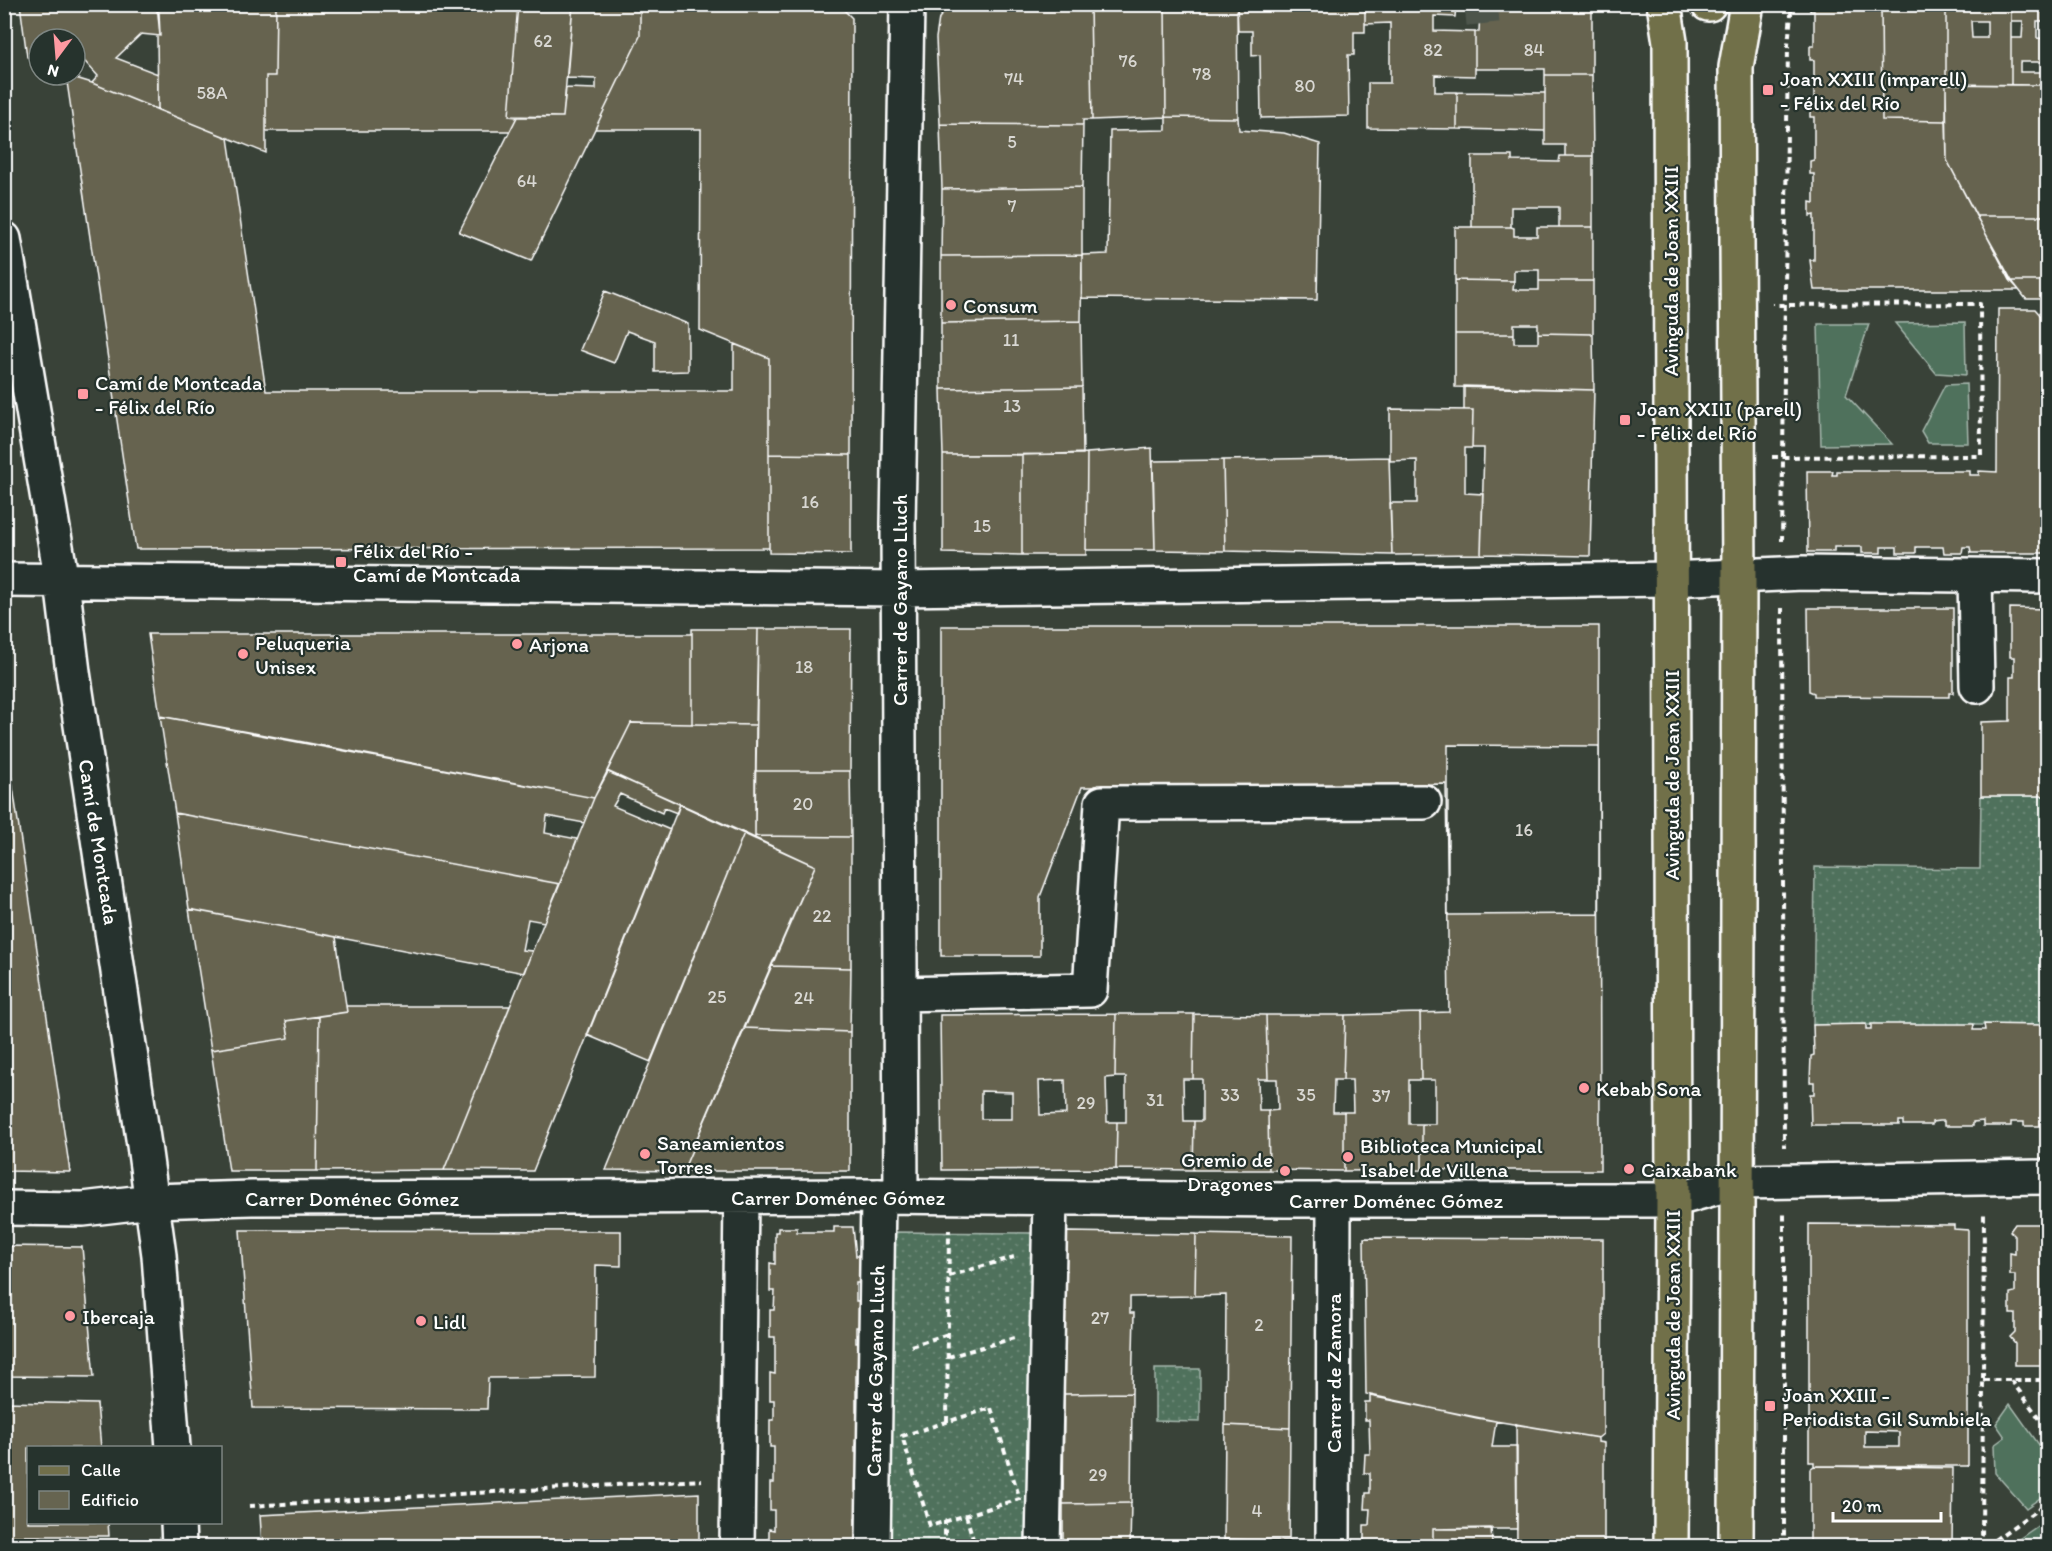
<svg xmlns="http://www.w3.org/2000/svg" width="2052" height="1551" viewBox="0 0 2052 1551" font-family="Itim,sans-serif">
<defs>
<pattern id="grass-dots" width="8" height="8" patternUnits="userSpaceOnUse" patternTransform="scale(1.5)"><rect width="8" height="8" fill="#4f715c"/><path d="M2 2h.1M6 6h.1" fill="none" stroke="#698674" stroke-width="1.8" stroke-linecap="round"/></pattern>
</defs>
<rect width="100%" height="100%" fill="#394238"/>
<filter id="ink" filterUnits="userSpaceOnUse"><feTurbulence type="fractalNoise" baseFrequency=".0167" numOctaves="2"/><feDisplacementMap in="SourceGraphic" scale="12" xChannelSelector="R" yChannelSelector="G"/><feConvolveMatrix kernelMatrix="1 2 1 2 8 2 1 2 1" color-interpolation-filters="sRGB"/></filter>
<g filter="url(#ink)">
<!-- grass -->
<path fill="url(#grass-dots)" stroke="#a7b8ae" stroke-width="1.5" d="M 1981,796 L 2047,796 L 2047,1025 L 1813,1025 L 1815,867 L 1980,869 Z
M 891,1232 L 1032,1233 L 1031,1546 L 889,1546 Z
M 1155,1369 L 1200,1369 L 1200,1422 L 1155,1421 Z"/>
<!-- garden -->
<path fill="#4f715c" stroke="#a7b8ae" stroke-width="1.5" d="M 1965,322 L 1966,375 L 1936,373 L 1895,323 Z
M 1818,324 L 1869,324 L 1846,395 L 1892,444 L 1821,445 Z
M 1966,384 L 1968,443 L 1928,443 L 1921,431 L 1945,385 Z
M 2010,1404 L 2047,1456 L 2047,1493 L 2026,1508 L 1995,1473 L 1994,1445 L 2005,1437 L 1996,1424 Z
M 2039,1525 L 2047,1537 L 2047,1546 L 2009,1546 Z"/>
<!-- building -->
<path fill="#666450" stroke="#fff" stroke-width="1.5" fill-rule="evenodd" d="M 20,4 L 157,4 L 160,36 L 141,34 L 116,58 L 158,74 L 158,110 L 92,83 L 98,76 L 77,53 L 75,64 L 75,39 L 39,39 L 39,61 L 27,57 Z
M 157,4 L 276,4 L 275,76 L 266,76 L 266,153 L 158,110 L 157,36 L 160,36 L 159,12 L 157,12 Z
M 276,4 L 518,4 L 509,116 L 517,117 L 510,131 L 266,131 L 266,76 L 275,76 Z
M 518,4 L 573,4 L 563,117 L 509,116 Z
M 573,4 L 640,4 L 640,36 L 531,261 L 459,232 L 517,117 L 563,117 L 566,88 L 596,89 L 596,79 L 567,78 Z
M 640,4 L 838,4 L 852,18 L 851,455 L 769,454 L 769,358 L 700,330 L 701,129 L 595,129 L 640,36 Z
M 952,4 L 1090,4 L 1092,120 L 1083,120 L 1083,125 L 940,124 L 936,38 L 939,18 Z
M 1090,4 L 1165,4 L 1166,117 L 1092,120 Z
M 1165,4 L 1237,4 L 1238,118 L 1166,117 Z
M 1237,4 L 1365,4 L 1365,32 L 1354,32 L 1354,55 L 1348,55 L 1349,116 L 1261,118 L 1260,55 L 1252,56 L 1252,31 L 1238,31 Z
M 1365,4 L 1456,4 L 1455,17 L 1434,16 L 1434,31 L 1475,32 L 1475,76 L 1435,75 L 1435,92 L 1457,92 L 1457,129 L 1368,128 L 1368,83 L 1390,83 L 1390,23 L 1365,24 Z
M 1456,4 L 1592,4 L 1592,75 L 1545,75 L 1545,69 L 1475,69 L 1475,32 L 1479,32 L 1480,9 L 1456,9 Z
M 1810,4 L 1881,4 L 1882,120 L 1946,121 L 1947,160 L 2010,280 L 2019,290 L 1814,290 L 1810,260 L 1814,260 L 1814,215 L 1810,216 L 1810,202 L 1814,203 L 1814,174 L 1810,174 L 1810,161 L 1814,160 L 1814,117 L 1810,117 L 1810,103 L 1814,103 L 1814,60 L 1810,60 L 1810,46 L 1814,46 L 1814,11 L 1810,11 Z
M 1881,4 L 1946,4 L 1946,121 L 1882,120 Z
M 1946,4 L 2011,4 L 2011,85 L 1946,84 ZM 1971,21 L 1987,21 L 1987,38 L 1972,38 Z
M 2011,4 L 2048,4 L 2048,21 L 2037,21 L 2037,38 L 2048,39 L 2048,85 L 2011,85 L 2011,38 L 2022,38 L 2023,21 L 2011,21 ZM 2020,62 L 2045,62 L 2045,72 L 2020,72 Z
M 66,75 L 92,83 L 228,138 L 266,391 L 734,391 L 734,344 L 769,358 L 769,548 L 136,549 Z
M 1545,75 L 1592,75 L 1593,156 L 1565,156 L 1565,145 L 1545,145 Z
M 1946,84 L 2048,85 L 2048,216 L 1976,216 L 1947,160 Z
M 1457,92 L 1545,93 L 1545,131 L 1457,129 Z
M 1166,117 L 1238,118 L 1239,130 L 1284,133 L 1320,144 L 1317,300 L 1082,298 L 1082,255 L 1108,254 L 1110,131 L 1166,130 Z
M 940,124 L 1083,125 L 1082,187 L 942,189 Z
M 1472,156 L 1512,156 L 1512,161 L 1559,162 L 1560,156 L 1593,156 L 1593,227 L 1559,227 L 1559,207 L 1511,207 L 1511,227 L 1472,227 Z
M 1082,187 L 1082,255 L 941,256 L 942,189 Z
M 1976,216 L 2048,216 L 2048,281 L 2012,281 Z
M 1455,227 L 1511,227 L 1514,228 L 1514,236 L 1537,236 L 1537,227 L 1593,227 L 1593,281 L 1539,281 L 1539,270 L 1514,270 L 1514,281 L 1455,280 Z
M 1082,255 L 1081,321 L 941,323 L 941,256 Z
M 1455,280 L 1514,281 L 1513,290 L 1539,290 L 1539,281 L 1593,281 L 1593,334 L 1538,333 L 1538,324 L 1514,324 L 1514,334 L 1455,334 Z
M 2012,281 L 2048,281 L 2048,299 L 2026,299 Z
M 605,291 L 688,324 L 688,371 L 655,372 L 655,341 L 627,331 L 614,363 L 580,350 Z
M 1998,309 L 2035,309 L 2048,324 L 2048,553 L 1971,553 L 1970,547 L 1963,547 L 1962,553 L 1944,553 L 1943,547 L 1916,547 L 1916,553 L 1897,553 L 1897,547 L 1881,547 L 1881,553 L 1862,553 L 1862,547 L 1834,547 L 1834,552 L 1808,552 L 1807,471 L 1833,471 L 1832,475 L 1837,475 L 1837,471 L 1970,471 L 1970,475 L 1979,475 L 1979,471 L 1997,472 Z
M 1081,321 L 1082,387 L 941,389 L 941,323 Z
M 1538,333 L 1593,334 L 1594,390 L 1455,387 L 1455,334 L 1514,334 L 1514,343 L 1538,343 Z
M 1464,386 L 1594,390 L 1590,556 L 1481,554 L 1484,448 L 1472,448 L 1473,410 L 1464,410 Z
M 1082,387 L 1083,454 L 943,455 L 941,389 Z
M 1390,409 L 1473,410 L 1472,448 L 1465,448 L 1465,493 L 1483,494 L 1481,554 L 1392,555 L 1390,503 L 1417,503 L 1417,460 L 1390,461 Z
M 1152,448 L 1155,550 L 1086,550 L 1087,453 Z
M 1087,453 L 1086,555 L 1022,555 L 1022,455 Z
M 769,454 L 851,455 L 851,554 L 769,553 Z
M 943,455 L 1022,455 L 1022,555 L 943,553 Z
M 1389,457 L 1392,555 L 1225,551 L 1223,460 Z
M 1223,460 L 1225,551 L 1155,550 L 1153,461 Z
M 1808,608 L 1953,608 L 1953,693 L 1949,693 L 1949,697 L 1814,696 L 1814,693 L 1809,691 Z
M 2010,608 L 2048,609 L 2048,796 L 1981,796 L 1981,722 L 2010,721 L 2010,677 L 2014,677 L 2014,657 L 2010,657 Z
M 941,626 L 1599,626 L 1600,1170 L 1422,1170 L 1422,1124 L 1435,1124 L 1435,1080 L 1421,1080 L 1420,1013 L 1449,1012 L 1446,784 L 1082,787 L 1040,897 L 1040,956 L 941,956 Z
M 692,629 L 758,629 L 756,725 L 692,724 Z
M 758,629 L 851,629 L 850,771 L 756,771 Z
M 148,634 L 692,634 L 692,724 L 631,723 L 594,798 L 160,716 Z
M 160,716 L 303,742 L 594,798 L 584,823 L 547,816 L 545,833 L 577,839 L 560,884 L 175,813 Z
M 631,723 L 756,725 L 755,839 L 607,771 Z
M 4,727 L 70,1172 L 4,1171 Z
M 1448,745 L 1599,746 L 1599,914 L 1448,915 Z
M 755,771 L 850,771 L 851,837 L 755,836 Z
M 608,772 L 680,804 L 677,813 L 664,808 L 662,813 L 620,794 L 613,806 L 670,830 L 533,1171 L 444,1170 L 594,798 Z
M 680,804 L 744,833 L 651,1062 L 587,1035 Z
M 175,813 L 560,884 L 544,922 L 528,919 L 522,950 L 532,951 L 524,973 L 189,909 Z
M 744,833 L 815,866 L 683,1171 L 606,1170 Z
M 755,836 L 851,837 L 851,968 L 771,966 L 815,866 L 755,839 Z
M 189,909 L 336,937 L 347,1012 L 286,1021 L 289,1038 L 211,1050 Z
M 771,966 L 851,968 L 850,1032 L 744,1028 Z
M 346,1006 L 510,1006 L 444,1170 L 317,1171 L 319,1016 L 347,1012 Z
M 1420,1013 L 1421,1080 L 1409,1080 L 1409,1124 L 1422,1124 L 1422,1170 L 1344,1171 L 1344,1112 L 1353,1112 L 1352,1080 L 1343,1080 L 1345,1015 Z
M 1116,1014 L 1115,1077 L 1106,1078 L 1107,1122 L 1117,1122 L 1116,1169 L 942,1170 L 940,1015 ZM 1065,1080 L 1066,1114 L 1040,1115 L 1039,1081 ZM 981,1091 L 1012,1092 L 1012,1119 L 981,1119 Z
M 1116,1014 L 1194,1014 L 1193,1079 L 1183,1079 L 1184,1121 L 1194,1121 L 1193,1170 L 1116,1169 L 1117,1122 L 1126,1122 L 1126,1077 L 1115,1077 Z
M 1194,1014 L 1266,1015 L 1268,1079 L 1258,1079 L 1259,1111 L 1268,1111 L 1269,1170 L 1193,1170 L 1194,1121 L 1202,1121 L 1202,1079 L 1193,1079 Z
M 1266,1015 L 1345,1015 L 1343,1080 L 1334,1080 L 1333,1112 L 1344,1112 L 1344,1171 L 1269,1170 L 1268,1111 L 1278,1110 L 1277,1079 L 1268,1079 Z
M 319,1016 L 317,1171 L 229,1171 L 211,1050 L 289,1038 L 286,1021 Z
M 1866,1024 L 1866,1029 L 1871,1029 L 1871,1024 L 1974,1024 L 1973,1030 L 1985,1030 L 1984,1024 L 2048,1025 L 2048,1126 L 2024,1126 L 2024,1122 L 2011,1122 L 2011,1126 L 1983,1126 L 1983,1121 L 1973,1122 L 1973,1126 L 1944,1126 L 1944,1121 L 1939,1121 L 1932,1122 L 1932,1125 L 1903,1125 L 1903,1121 L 1899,1121 L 1899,1125 L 1811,1125 L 1810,1094 L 1814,1094 L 1814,1082 L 1810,1082 L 1811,1056 L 1814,1055 L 1813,1025 Z
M 744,1028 L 850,1032 L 850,1171 L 683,1171 Z
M 1809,1224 L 1954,1225 L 1954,1229 L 1968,1230 L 1968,1466 L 1814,1466 L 1814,1462 L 1809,1462 ZM 1865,1431 L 1899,1432 L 1899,1447 L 1865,1447 Z
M 2015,1224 L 2044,1224 L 2044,1229 L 2048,1229 L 2048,1365 L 2015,1365 L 2015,1343 L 2010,1337 L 2015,1332 L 2015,1314 L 2010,1314 L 2010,1293 L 2015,1292 L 2015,1275 L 2010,1275 L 2010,1253 L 2015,1254 L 2015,1236 L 2010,1231 Z
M 834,1227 L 853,1227 L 856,1256 L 861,1256 L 861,1283 L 856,1283 L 856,1301 L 861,1301 L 861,1327 L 856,1327 L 856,1343 L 861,1343 L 861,1369 L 856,1369 L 856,1412 L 860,1412 L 860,1438 L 855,1439 L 855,1452 L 860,1452 L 860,1479 L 855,1479 L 855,1492 L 861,1493 L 860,1519 L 855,1519 L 856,1546 L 769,1546 L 769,1529 L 774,1530 L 774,1510 L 770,1510 L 770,1483 L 774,1483 L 774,1447 L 770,1447 L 770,1420 L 774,1420 L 774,1400 L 770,1400 L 770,1373 L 775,1374 L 775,1337 L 770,1337 L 770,1310 L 774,1310 L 775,1291 L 770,1291 L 770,1263 L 775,1264 L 775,1232 L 778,1232 L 778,1228 L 797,1228 L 797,1232 L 834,1232 Z
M 240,1230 L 621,1231 L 621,1266 L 596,1265 L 595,1377 L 488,1378 L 487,1409 L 253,1408 Z
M 1067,1232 L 1196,1234 L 1195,1296 L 1130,1297 L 1130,1313 L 1134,1313 L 1132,1393 L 1064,1394 Z
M 1196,1234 L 1292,1236 L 1290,1428 L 1225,1425 L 1226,1295 L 1195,1296 Z
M 1364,1238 L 1603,1239 L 1603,1434 L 1598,1438 L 1477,1418 L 1366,1394 Z
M 4,1246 L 82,1247 L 94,1377 L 4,1376 Z
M 1132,1393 L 1131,1503 L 1063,1504 L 1064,1394 Z
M 1370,1396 L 1496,1421 L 1492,1447 L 1517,1447 L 1517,1529 L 1433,1529 L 1433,1546 L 1370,1546 L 1370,1543 L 1364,1544 L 1364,1525 L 1369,1525 L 1370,1509 L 1365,1509 L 1366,1493 L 1370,1493 L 1370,1473 L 1364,1473 L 1365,1454 L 1370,1454 L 1369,1420 L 1365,1420 L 1365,1402 L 1370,1402 Z
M 4,1402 L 97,1404 L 101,1448 L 28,1448 L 28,1522 L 108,1522 L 109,1536 L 4,1536 Z
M 1516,1424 L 1598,1438 L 1598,1442 L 1604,1443 L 1604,1546 L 1517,1546 Z
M 1225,1425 L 1290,1428 L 1289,1541 L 1224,1539 Z
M 1814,1466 L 1953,1468 L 1952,1546 L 1888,1546 L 1888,1543 L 1873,1543 L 1873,1546 L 1810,1546 L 1810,1469 Z
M 699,1493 L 699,1546 L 262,1546 L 260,1515 Z
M 1131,1503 L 1130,1546 L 1063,1546 L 1063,1504 Z
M 1491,1528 L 1492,1543 L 1517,1544 L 1517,1546 L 1433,1546 L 1433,1529 Z
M 1224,1539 L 1289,1541 L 1289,1546 L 1223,1546 Z"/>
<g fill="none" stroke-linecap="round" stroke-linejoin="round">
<!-- minor-tunnel -->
<path stroke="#4d554c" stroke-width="33" stroke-dasharray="33 16" stroke-linecap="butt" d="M 1481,4 L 1483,24"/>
<defs>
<path id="minor" d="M 4,239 L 62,582 L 73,672 L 144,1145 L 159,1255 L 173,1448
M 1975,576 L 1977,686
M 4,580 L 898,589 L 1670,579 L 1803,573 L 2048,576
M 900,994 L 1090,990 L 1102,803 L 1424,802
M 901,1196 L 898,524 L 907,4
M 4,1208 L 83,1209 L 152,1201 L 252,1198 L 878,1196 L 1284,1200 L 1673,1200 L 1736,1182 L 2048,1177
M 178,1522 L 179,1546
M 737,1546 L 741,1197
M 873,1546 L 878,1196
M 1043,1546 L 1050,1199
M 1333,1546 L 1334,1199"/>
<path id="major" d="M 1664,4 L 1670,42 L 1673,1200 L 1671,1546
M 1708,4 L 1709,4
M 1736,1546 L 1739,578 L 1736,67 L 1747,4"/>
</defs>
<!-- minor casing -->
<use href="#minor" stroke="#fff" stroke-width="38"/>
<!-- major casing -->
<use href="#major" stroke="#fff" stroke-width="38"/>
<!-- path -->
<path stroke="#fff" stroke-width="4" stroke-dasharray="6 4.5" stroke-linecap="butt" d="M 1772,457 L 1981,456 L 1980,304 L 1773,305
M 1782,541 L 1788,45 L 1792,4
M 1782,608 L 1784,1147
M 949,1276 L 1014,1257
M 911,1346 L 948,1334
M 948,1357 L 1014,1338
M 1983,1380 L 2048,1380
M 2011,1380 L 2048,1430
M 991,1408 L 1020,1499 L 930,1526 L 902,1436 Z
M 947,1422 L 949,1230
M 249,1506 L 702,1480
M 966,1515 L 975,1546
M 945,1546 L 945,1521
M 1784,1546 L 1784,1214
M 1982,1546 L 1984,1211
M 1986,1546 L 2048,1502"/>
<!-- minor -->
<use href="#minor" stroke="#26332d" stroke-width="33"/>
<!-- major -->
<use href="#major" stroke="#716f4a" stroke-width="33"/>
</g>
</g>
<!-- markers -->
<g fill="#ff9aa2" stroke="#26332d" stroke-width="2">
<rect x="1762" y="84" width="12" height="12" rx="3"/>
<circle cx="951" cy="305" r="6"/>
<rect x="77" y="388" width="12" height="12" rx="3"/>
<rect x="1619" y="414" width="12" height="12" rx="3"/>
<rect x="335" y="556" width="12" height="12" rx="3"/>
<circle cx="517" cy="644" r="6"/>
<circle cx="243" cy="654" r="6"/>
<circle cx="1584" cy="1088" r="6"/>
<circle cx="645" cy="1154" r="6"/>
<circle cx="1348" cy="1157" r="6"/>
<circle cx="1629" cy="1169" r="6"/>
<circle cx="1285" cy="1171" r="6"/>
<circle cx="70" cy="1316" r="6"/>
<circle cx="421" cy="1321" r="6"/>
<rect x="1764" y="1400" width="12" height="12" rx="3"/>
</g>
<g text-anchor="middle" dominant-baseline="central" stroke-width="4.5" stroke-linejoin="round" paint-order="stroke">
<!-- number labels -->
<g font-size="18" fill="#d9d8d3">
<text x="543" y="41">62</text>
<text x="1433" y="50">82</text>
<text x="1534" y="50">84</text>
<text x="1128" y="61">76</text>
<text x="1202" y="74">78</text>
<text x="1014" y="79">74</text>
<text x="1305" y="86">80</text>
<text x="212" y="93">58A</text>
<text x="1012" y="142">5</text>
<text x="527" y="181">64</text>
<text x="1012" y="206">7</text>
<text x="1011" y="340">11</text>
<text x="1012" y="406">13</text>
<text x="810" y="502">16</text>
<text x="982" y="526">15</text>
<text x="804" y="667">18</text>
<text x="803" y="804">20</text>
<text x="1524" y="830">16</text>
<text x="822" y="916">22</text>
<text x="717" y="997">25</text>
<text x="804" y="998">24</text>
<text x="1230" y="1095">33</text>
<text x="1306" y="1095">35</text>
<text x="1381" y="1096">37</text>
<text x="1155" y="1100">31</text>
<text x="1086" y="1103">29</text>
<text x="1100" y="1318">27</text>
<text x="1259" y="1325">2</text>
<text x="1098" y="1475">29</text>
<text x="1257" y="1511">4</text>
</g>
<!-- poi labels -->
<g font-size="21" fill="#fff" stroke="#26332d" text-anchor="start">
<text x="1780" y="78">Joan XXIII (imparell)<tspan x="1780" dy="24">- Félix del Río</tspan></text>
<text x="963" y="305">Consum</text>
<text x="95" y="382">Camí de Montcada<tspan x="95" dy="24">- Félix del Río</tspan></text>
<text x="1637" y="408">Joan XXIII (parell)<tspan x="1637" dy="24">- Félix del Río</tspan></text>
<text x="353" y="550">Félix del Río -<tspan x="353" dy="24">Camí de Montcada</tspan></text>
<text x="255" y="642">Peluqueria<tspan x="255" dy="24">Unisex</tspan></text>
<text x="529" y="644">Arjona</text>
<text x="1596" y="1088">Kebab Sona</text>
<text x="657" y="1142">Saneamientos<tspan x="657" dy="24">Torres</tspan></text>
<text x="1360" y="1145">Biblioteca Municipal<tspan x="1360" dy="24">Isabel de Villena</tspan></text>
<text x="1273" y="1159" text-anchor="end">Gremio de<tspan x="1273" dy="24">Dragones</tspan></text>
<text x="1641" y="1169">Caixabank</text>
<text x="82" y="1316">Ibercaja</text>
<text x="433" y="1321">Lidl</text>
<text x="1782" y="1394">Joan XXIII -<tspan x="1782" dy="24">Periodista Gil Sumbiela</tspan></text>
</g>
<!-- street labels -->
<g font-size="21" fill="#fff" stroke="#26332d">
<text transform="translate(1670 271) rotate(-90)">Avinguda de Joan XXIII</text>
<text transform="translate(899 600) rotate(-90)">Carrer de Gayano Lluch</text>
<text transform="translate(1671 775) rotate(-90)">Avinguda de Joan XXIII</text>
<text transform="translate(99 842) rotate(81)">Camí de Montcada</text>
<text x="838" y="1197">Carrer Doménec Gómez</text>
<text x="352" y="1198">Carrer Doménec Gómez</text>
<text x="1396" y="1200">Carrer Doménec Gómez</text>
<text transform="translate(1672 1315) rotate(-90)">Avinguda de Joan XXIII</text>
<text transform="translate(875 1371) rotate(-89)">Carrer de Gayano Lluch</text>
<text transform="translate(1333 1373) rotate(-90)">Carrer de Zamora</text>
</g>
</g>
<!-- margin -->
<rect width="2052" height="1551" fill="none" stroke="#26332d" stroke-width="24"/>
<rect x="12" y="12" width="2028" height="1527" fill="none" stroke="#fff" stroke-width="2" filter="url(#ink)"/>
<!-- legend -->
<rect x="27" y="1446" width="195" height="78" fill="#26332d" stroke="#7d8581" stroke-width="1.5"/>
<rect x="39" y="1466" width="30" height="9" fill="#716f4a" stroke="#7d8581" stroke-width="1.5"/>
<text x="81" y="1476" font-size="18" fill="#ffffff">Calle</text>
<rect x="39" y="1491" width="30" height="18" fill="#666450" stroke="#7d8581" stroke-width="1.5"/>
<text x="81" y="1506" font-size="18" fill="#ffffff">Edificio</text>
<!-- north arrow -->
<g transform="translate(57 57) rotate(196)"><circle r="28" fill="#26332d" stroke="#7d8581" stroke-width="1.5"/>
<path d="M0-4.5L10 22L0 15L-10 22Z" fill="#ff9aa2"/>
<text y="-9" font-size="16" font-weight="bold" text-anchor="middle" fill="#ffffff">N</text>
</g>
<!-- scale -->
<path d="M1833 1512v9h108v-9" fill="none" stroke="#ffffff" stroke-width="3"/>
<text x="1842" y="1512" font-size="18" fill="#ffffff" stroke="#26332d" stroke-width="4.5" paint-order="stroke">20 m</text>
</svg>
